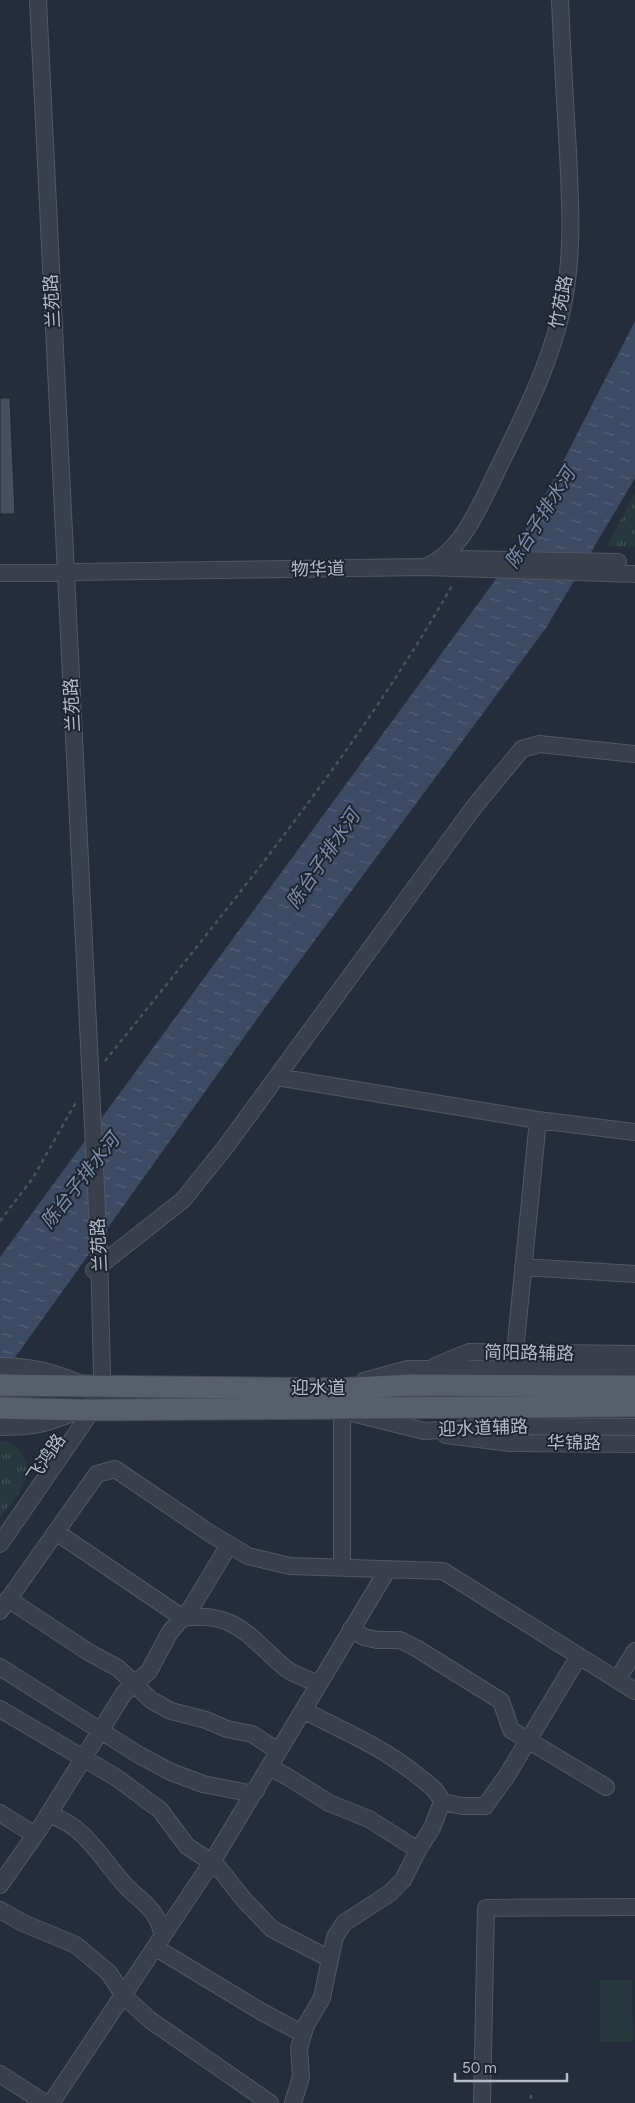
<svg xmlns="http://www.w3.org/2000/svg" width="635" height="2103" viewBox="0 0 635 2103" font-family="Figtree,'Noto Sans SC',sans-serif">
<defs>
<pattern id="grass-tufts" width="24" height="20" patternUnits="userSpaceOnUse" patternTransform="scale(1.25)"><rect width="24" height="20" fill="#27393d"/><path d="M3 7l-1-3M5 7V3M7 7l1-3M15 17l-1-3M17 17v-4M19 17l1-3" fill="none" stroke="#445458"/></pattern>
<pattern id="water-ripples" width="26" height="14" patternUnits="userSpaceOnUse" patternTransform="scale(1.25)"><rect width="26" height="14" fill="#3c4a64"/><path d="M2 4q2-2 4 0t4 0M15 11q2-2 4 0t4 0" fill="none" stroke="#566279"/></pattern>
</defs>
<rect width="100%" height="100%" fill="#252d3c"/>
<!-- grass -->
<path fill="url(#grass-tufts)" d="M 635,493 L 635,547 L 607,546 Z
M 0,1441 C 10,1441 18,1446 23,1455 C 37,1478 13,1500 0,1518 Z"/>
<!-- pitch -->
<path fill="#27393d" d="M 600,1980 L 632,1980 L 633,2042 L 600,2042 Z"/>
<!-- water -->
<path fill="url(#water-ripples)" d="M 635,321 L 635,478 L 546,628 L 270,1001 L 19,1352 L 0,1376 L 0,1257 L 507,564 L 555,477 Z"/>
<!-- building -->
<path fill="#475060" stroke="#202733" d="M 0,398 L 10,398 L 15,514 L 0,514 Z"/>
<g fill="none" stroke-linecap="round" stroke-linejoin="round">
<defs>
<path id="minor" d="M 455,559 L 618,562
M 425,567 C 460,554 480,506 495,475 C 524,415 556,355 566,288 C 573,243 570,197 568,152 C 565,101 562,51 560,0
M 0,573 L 425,567 L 635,574
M 277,1077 L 538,1120 L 635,1132
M 523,1267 L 635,1274
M 94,1270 L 183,1200 L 227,1145 L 474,807 L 522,749 L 539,744 L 635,754
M 515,1352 L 538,1120
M 0,1366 C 30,1366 54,1372 81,1384
M 435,1366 L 469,1352 L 635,1354
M 364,1381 L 408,1369 L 635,1369
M 352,1413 L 424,1431 L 507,1426 L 635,1427
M 0,1427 C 33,1427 47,1424 77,1411
M 446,1435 L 510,1443 L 635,1444
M 56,1532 L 183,1618 C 235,1610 250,1638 284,1667 C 293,1675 308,1679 319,1684
M 0,1544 L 93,1409 L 101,1387 L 102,1374 L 99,1250 L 38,0
M 342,1568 L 342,1410
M 8,1599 L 90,1653 L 118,1668 L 151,1700 L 171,1711 L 206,1720 L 227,1729 L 252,1734 L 278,1751
M 0,1611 L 97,1474 L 115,1469 L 211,1534 L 248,1556 L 290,1566 L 443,1571 L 635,1691
M 351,1629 L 364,1637 L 377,1640 L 400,1640 L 416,1648 L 501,1701 L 511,1730 L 606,1787
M 0,1667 L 139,1755 L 171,1772 L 203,1784 L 249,1793 L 256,1791
M 617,1680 L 635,1651
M 0,1709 L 117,1778 L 160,1810 L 187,1846 L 218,1867 L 245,1901 L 272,1929 L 330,1959 L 322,1998 L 306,2025 L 299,2048 L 301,2077 L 293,2103
M 303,1710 C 345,1732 379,1745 417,1775 C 428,1784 437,1789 442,1802
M 269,1767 L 288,1777 L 329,1803 L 369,1819 L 418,1850
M 0,1813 L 35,1835
M 49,1813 C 57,1818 68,1822 76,1829 C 95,1844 108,1866 125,1885 C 143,1904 157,1908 163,1936
M 0,1885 L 40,1828 L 124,1693 L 149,1671 L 170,1632 L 191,1608 L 229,1545
M 0,1910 L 23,1923 L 76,1945 L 109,1973 L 124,1996 L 150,2020 L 270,2103
M 156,1948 L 262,2012 L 303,2034
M 330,1959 L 335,1937 L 344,1923 L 390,1893 L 403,1880 L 418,1850 L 432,1828 L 442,1802 L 462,1806 L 485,1806 L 506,1777 L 579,1656
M 0,2074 L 45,2103
M 51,2103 L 212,1862 L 388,1569
M 482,2103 L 486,1908 L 635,1907"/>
<path id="major" d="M 0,1385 L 337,1389 L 410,1385 L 635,1386
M 0,1408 L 79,1410 L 635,1406"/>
</defs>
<!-- minor casing -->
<use href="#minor" stroke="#515864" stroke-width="18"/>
<!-- major casing -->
<use href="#major" stroke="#424955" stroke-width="23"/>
<!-- path -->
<path stroke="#45565a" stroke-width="2.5" stroke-dasharray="4 4" stroke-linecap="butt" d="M 105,1061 C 228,908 355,755 453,584
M 0,1221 L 33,1178 L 76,1102
M 531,2095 L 531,2103"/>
<!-- minor -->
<use href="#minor" stroke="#39404c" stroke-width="16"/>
<!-- major -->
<use href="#major" stroke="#575f6c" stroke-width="21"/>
</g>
<g text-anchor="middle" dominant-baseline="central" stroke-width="4" stroke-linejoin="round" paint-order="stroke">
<!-- street labels -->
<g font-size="18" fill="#b5bbc7" stroke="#1e2531">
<text transform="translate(52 301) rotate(-93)">兰苑路</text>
<text transform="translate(561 302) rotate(-79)">竹苑路</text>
<text transform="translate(318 569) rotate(-1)">物华道</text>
<text transform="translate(72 705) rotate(-93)">兰苑路</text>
<text transform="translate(99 1245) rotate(-93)">兰苑路</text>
<text transform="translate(529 1353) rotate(1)">简阳路辅路</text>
<text x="318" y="1388">迎水道</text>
<text transform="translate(483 1428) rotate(-2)">迎水道辅路</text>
<text x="574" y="1443">华锦路</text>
<text transform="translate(46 1458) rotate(-56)">飞鸿路</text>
</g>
<!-- water labels -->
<g font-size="19" font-style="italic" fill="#7e8fad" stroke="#1e2531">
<text transform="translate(540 518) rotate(-58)">陈台子排水河</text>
<text transform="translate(323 859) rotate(-56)">陈台子排水河</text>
<text transform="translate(80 1181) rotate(-52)">陈台子排水河</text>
</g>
</g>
<!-- scale -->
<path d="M455 2073v8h112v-8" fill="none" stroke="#b5bbc7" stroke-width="2.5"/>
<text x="462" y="2073" font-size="15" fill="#b5bbc7" stroke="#1e2531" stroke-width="4" paint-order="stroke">50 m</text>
</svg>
